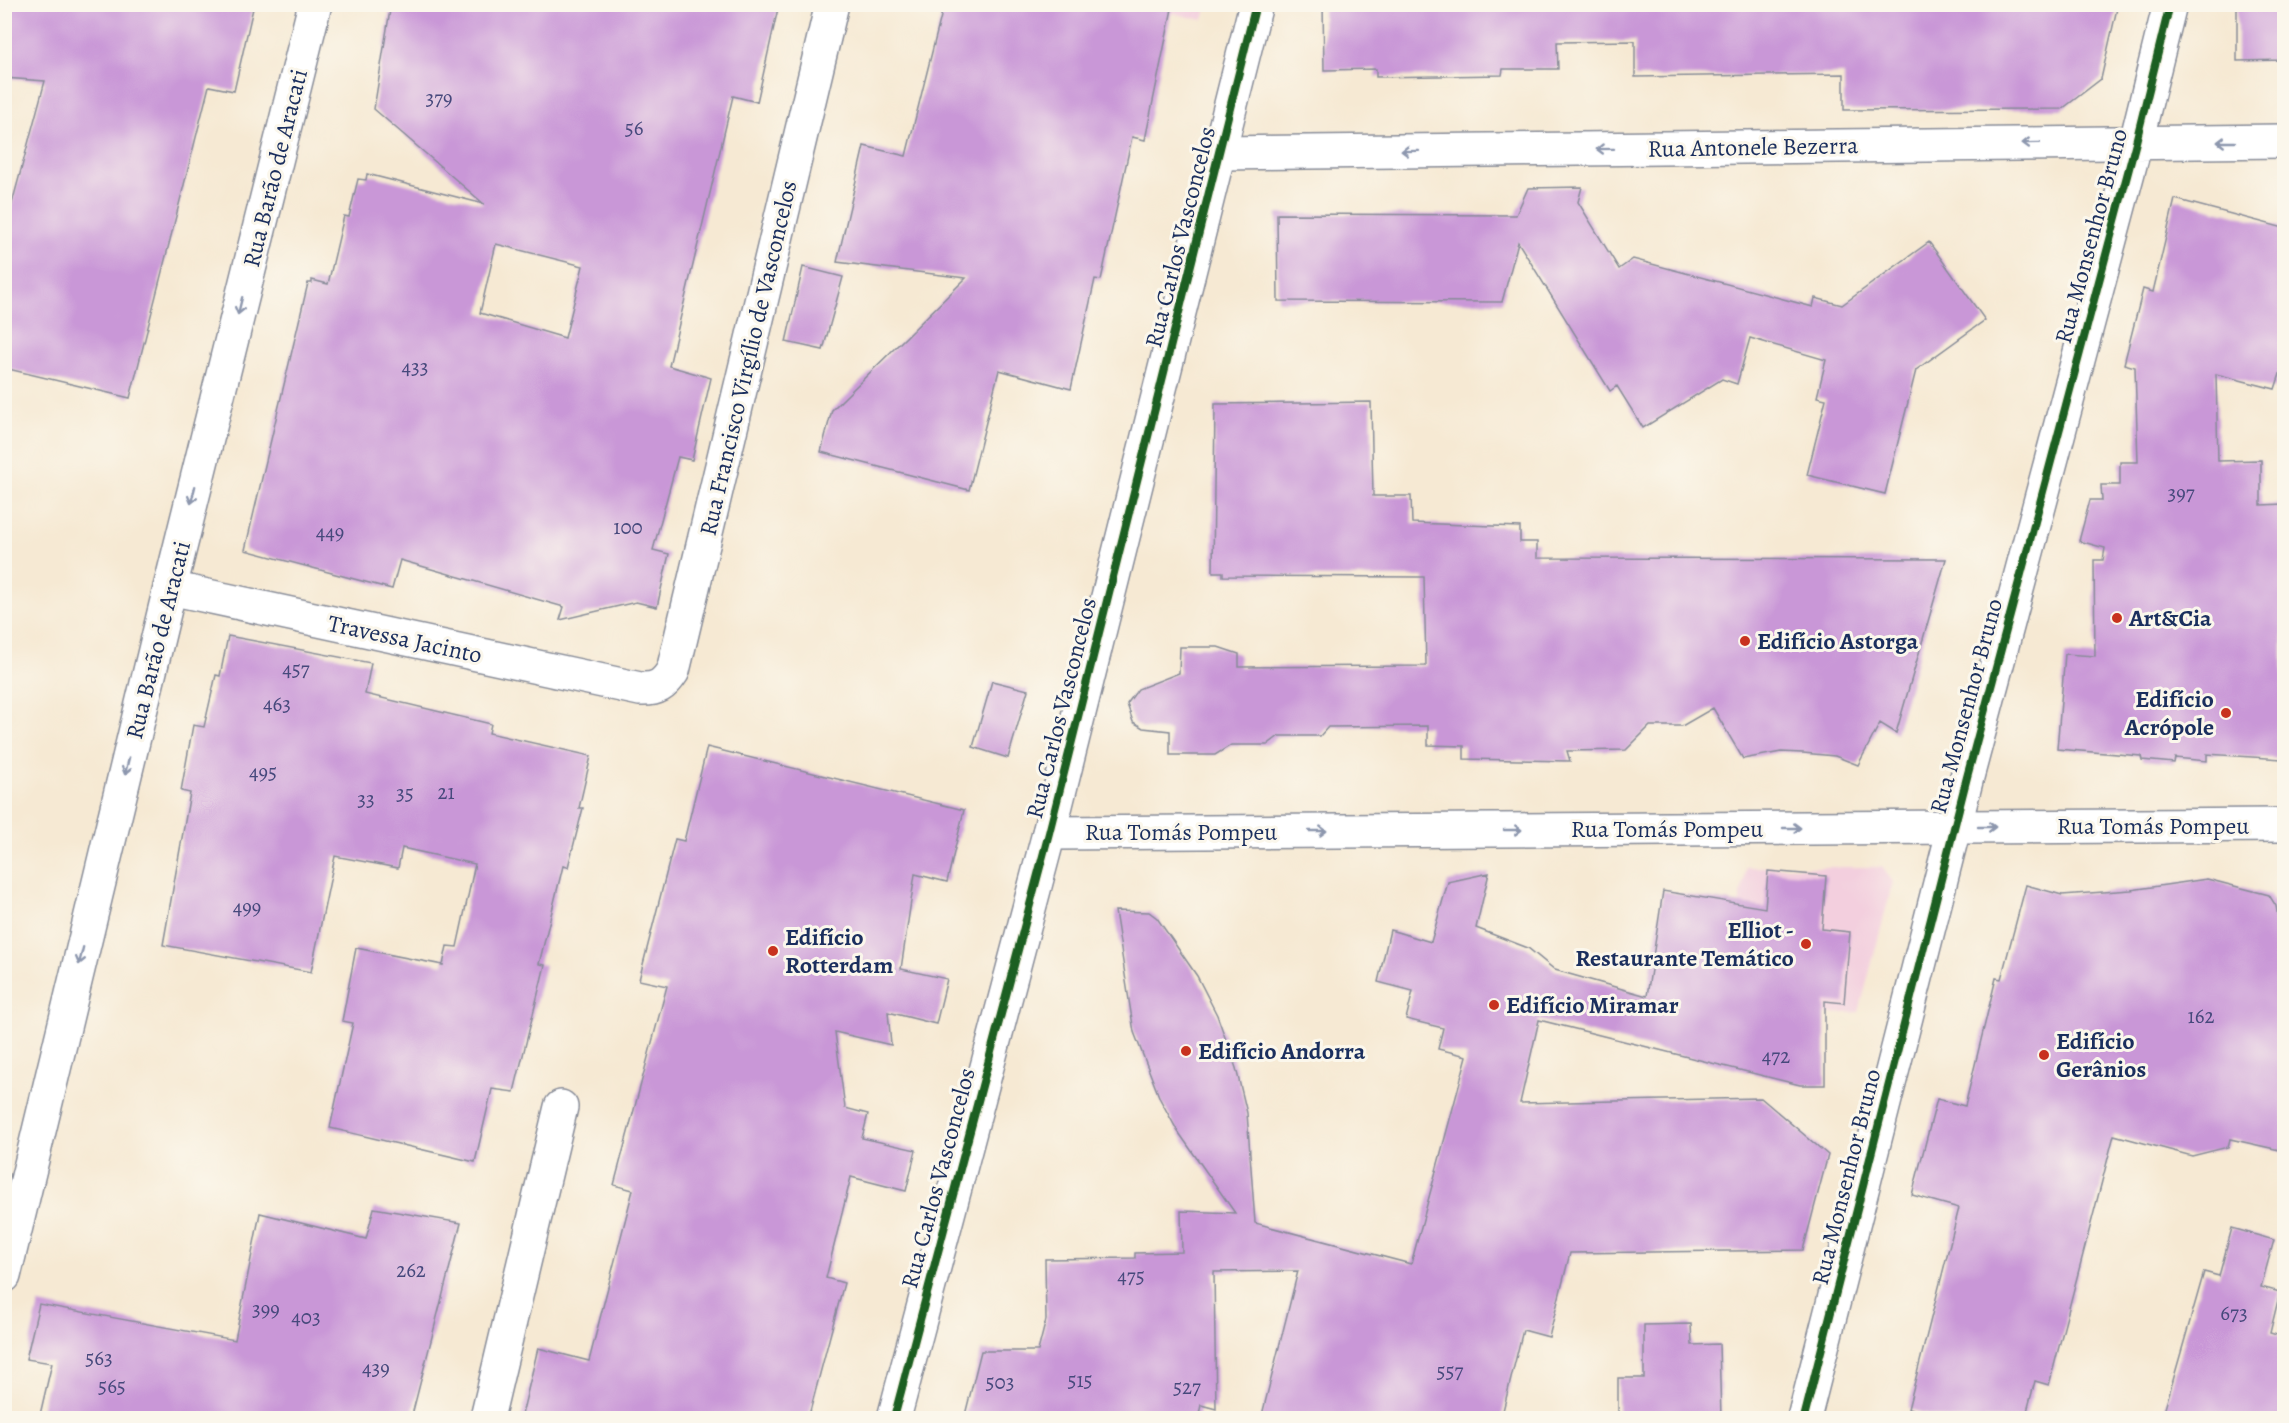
<svg xmlns="http://www.w3.org/2000/svg" width="2289" height="1423" viewBox="0 0 2289 1423" font-family="Alegreya,serif">
<rect width="100%" height="100%" fill="#fbf7ec"/>
<filter id="ink" filterUnits="userSpaceOnUse"><feTurbulence type="fractalNoise" baseFrequency=".0167" numOctaves="2"/><feDisplacementMap in="SourceGraphic" scale="12" xChannelSelector="R" yChannelSelector="G"/><feConvolveMatrix kernelMatrix="1 2 1 2 8 2 1 2 1" color-interpolation-filters="sRGB"/></filter>
<filter id="wash" filterUnits="userSpaceOnUse"><feTurbulence type="fractalNoise" baseFrequency=".008" numOctaves="4" result="noise"/><feDisplacementMap in="SourceGraphic" scale="24" xChannelSelector="R" yChannelSelector="G"/><feGaussianBlur stdDeviation="1.35" result="paint"/><feColorMatrix in="noise" values="0 0 0 0 0 0 0 0 0 0 0 0 0 0 0 0 0 1.4 0 .05"/><feComposite in="paint" operator="in"/></filter>
<g filter="url(#wash)">
<rect width="100%" height="100%" fill="#f6e9d3"/>
<!-- built -->
<path fill="#f3cfde" d="M 1135,5 L 1207,5 L 1203,20 Z
M 1746,867 L 1882,867 L 1893,882 L 1859,1012 L 1718,1022 Z"/>
<g id="blocks">
<!-- building -->
<path fill="#c997d7" fill-rule="evenodd" d="M 4,4 L 254,4 L 234,91 L 209,86 L 130,398 L 4,368 L 4,233 L 45,81 L 4,78 Z
M 391,4 L 779,4 L 757,102 L 733,96 L 669,366 L 711,378 L 692,460 L 678,457 L 653,550 L 669,554 L 657,607 L 636,602 L 560,620 L 564,607 L 400,560 L 392,589 L 245,550 L 308,283 L 312,283 L 312,280 L 328,284 L 344,216 L 349,217 L 358,179 L 366,180 L 367,174 L 484,204 L 374,109 ZM 496,244 L 583,266 L 565,338 L 480,313 Z
M 944,4 L 1173,4 L 1145,140 L 1132,137 L 1101,280 L 1095,279 L 1071,389 L 999,370 L 969,490 L 821,452 L 832,410 L 966,278 L 837,262 L 864,146 L 906,156 Z
M 1323,4 L 2118,4 L 2101,79 L 2062,109 L 1844,110 L 1844,74 L 1635,77 L 1635,41 L 1557,42 L 1558,69 L 1503,69 L 1502,75 L 1376,77 L 1376,69 L 1324,70 Z
M 2237,4 L 2284,4 L 2284,60 L 2237,61 Z
M 1582,187 L 1578,202 L 1619,269 L 1633,259 L 1813,307 L 1815,298 L 1842,305 L 1929,242 L 1985,320 L 1916,370 L 1885,494 L 1807,475 L 1826,399 L 1817,397 L 1826,360 L 1750,338 L 1737,384 L 1722,379 L 1643,428 L 1617,386 L 1610,391 L 1518,242 L 1502,302 L 1278,301 L 1277,214 L 1516,215 L 1528,188 Z
M 2175,199 L 2284,228 L 2284,362 L 2275,389 L 2216,374 L 2218,461 L 2261,460 L 2261,505 L 2284,504 L 2282,759 L 2207,754 L 2207,761 L 2175,758 L 2174,763 L 2142,760 L 2141,756 L 2057,749 L 2065,654 L 2095,656 L 2094,560 L 2103,560 L 2105,548 L 2079,541 L 2090,500 L 2102,500 L 2101,485 L 2120,485 L 2120,462 L 2138,462 L 2135,367 L 2124,364 L 2143,289 L 2153,292 Z
M 803,267 L 843,277 L 823,350 L 786,342 Z
M 1371,402 L 1373,496 L 1411,496 L 1412,523 L 1520,527 L 1520,542 L 1537,542 L 1537,558 L 1946,559 L 1896,733 L 1880,723 L 1858,765 L 1835,756 L 1803,753 L 1781,752 L 1743,759 L 1713,708 L 1682,726 L 1650,726 L 1626,750 L 1567,751 L 1570,761 L 1464,759 L 1464,746 L 1428,745 L 1428,726 L 1328,727 L 1320,736 L 1279,736 L 1267,745 L 1231,745 L 1215,755 L 1170,755 L 1170,731 L 1143,728 L 1133,722 L 1127,704 L 1138,689 L 1179,673 L 1180,647 L 1218,647 L 1239,654 L 1239,667 L 1426,666 L 1424,577 L 1223,576 L 1223,572 L 1213,572 L 1215,404 Z
M 228,636 L 371,663 L 365,694 L 491,724 L 489,733 L 591,756 L 579,808 L 583,808 L 568,867 L 563,866 L 539,964 L 545,965 L 514,1092 L 492,1089 L 475,1162 L 330,1128 L 353,1023 L 342,1021 L 356,948 L 443,965 L 447,946 L 457,947 L 475,864 L 402,848 L 398,868 L 335,856 L 311,972 L 163,945 L 190,793 L 181,791 L 193,725 L 204,727 L 216,675 L 220,676 Z
M 992,681 L 1028,690 L 1008,758 L 973,747 Z
M 707,747 L 964,810 L 947,882 L 915,874 L 901,969 L 947,979 L 936,1024 L 888,1012 L 891,1045 L 835,1032 L 845,1108 L 868,1114 L 862,1138 L 916,1150 L 906,1191 L 851,1177 L 826,1278 L 844,1283 L 808,1419 L 521,1419 L 538,1348 L 589,1361 L 633,1190 L 614,1185 L 667,986 L 639,980 L 675,839 L 684,841 Z
M 1768,871 L 1826,876 L 1822,929 L 1850,932 L 1844,1003 L 1825,1001 L 1825,1085 L 1800,1085 L 1539,1020 L 1520,1103 L 1761,1098 L 1828,1155 L 1803,1250 L 1570,1253 L 1549,1337 L 1523,1330 L 1501,1419 L 1261,1419 L 1298,1271 L 1214,1272 L 1216,1409 L 1201,1405 L 1198,1419 L 964,1419 L 981,1351 L 1038,1351 L 1046,1320 L 1045,1259 L 1135,1258 L 1135,1253 L 1182,1252 L 1181,1211 L 1235,1213 L 1177,1130 L 1160,1099 L 1134,1032 L 1115,911 L 1149,912 L 1157,918 L 1197,976 L 1217,1015 L 1236,1068 L 1247,1113 L 1255,1223 L 1411,1264 L 1467,1056 L 1438,1049 L 1443,1028 L 1406,1019 L 1413,991 L 1378,982 L 1390,930 L 1431,942 L 1448,882 L 1489,873 L 1476,928 L 1528,948 L 1555,970 L 1647,996 L 1663,891 L 1765,908 Z
M 2207,879 L 2269,895 L 2276,906 L 2279,923 L 2284,925 L 2284,1151 L 2230,1139 L 2228,1147 L 2192,1156 L 2114,1135 L 2049,1385 L 2035,1381 L 2025,1419 L 1948,1419 L 1908,1409 L 1959,1208 L 1912,1195 L 1937,1099 L 1965,1106 L 1996,978 L 2001,979 L 2026,885 L 2062,895 L 2131,890 Z
M 374,1208 L 461,1223 L 411,1419 L 39,1419 L 52,1363 L 26,1359 L 39,1304 L 235,1340 L 260,1213 L 366,1239 Z
M 2232,1228 L 2274,1240 L 2261,1287 L 2280,1292 L 2270,1333 L 2284,1337 L 2284,1419 L 2162,1419 L 2204,1272 L 2219,1276 Z
M 1691,1324 L 1692,1345 L 1719,1344 L 1721,1419 L 1618,1419 L 1618,1378 L 1644,1378 L 1644,1325 Z"/>
</g>
</g>
<g filter="url(#ink)">
<use href="#blocks" fill-opacity="0" stroke="#888c98" stroke-width="1.5"/>
<g fill="none" stroke-linecap="round" stroke-linejoin="round">
<defs>
<path id="minor" d="M 1221,153 L 2284,141
M 170,588 L 640,689 C 657,690 664,685 673,671 L 832,4
M 1049,833 L 2284,825
M 487,1418 L 561,1107
M 1804,1418 L 1967,777 L 2136,142 L 2170,4"/>
<path id="tertiary" d="M 4,1276 L 170,588 L 315,4"/>
<path id="secondary" d="M 894,1418 L 1049,833 L 1256,4"/>
</defs>
<!-- minor casing -->
<use href="#minor" stroke="#888c98" stroke-width="36"/>
<!-- tertiary casing -->
<use href="#tertiary" stroke="#888c98" stroke-width="36"/>
<!-- secondary casing -->
<use href="#secondary" stroke="#888c98" stroke-width="36"/>
<!-- minor -->
<use href="#minor" stroke="#fff" stroke-width="33"/>
<!-- tertiary -->
<use href="#tertiary" stroke="#fff" stroke-width="33"/>
<!-- secondary -->
<use href="#secondary" stroke="#fff" stroke-width="33"/>
<defs>
<path id="cycleway" d="M 894,1418 L 1049,833 L 1256,4
M 1804,1418 L 1967,777 L 2136,142 L 2170,4"/>
</defs>
<!-- cycleway casing -->
<use href="#cycleway" stroke="#fbf7ec" stroke-width="11"/>
<!-- cycleway -->
<use href="#cycleway" stroke="#1b5e20" stroke-width="8"/>
</g>
<!-- one-way arrows -->
<defs><path id="oneway-shaft" d="M-6 0H5M1.5-3L5.5 0L1.5 3" fill="none" stroke-width="1.6" stroke-linecap="round" stroke-linejoin="round" transform="scale(1.5)"/></defs>
<g stroke="#8d97ae">
<use href="#oneway-shaft" transform="translate(2226 142) rotate(180)"/>
<use href="#oneway-shaft" transform="translate(2031 143) rotate(179)"/>
<use href="#oneway-shaft" transform="translate(1605 149) rotate(179)"/>
<use href="#oneway-shaft" transform="translate(1410 151) rotate(179)"/>
<use href="#oneway-shaft" transform="translate(240 306) rotate(104)"/>
<use href="#oneway-shaft" transform="translate(193 495) rotate(104)"/>
<use href="#oneway-shaft" transform="translate(127 766) rotate(104)"/>
<use href="#oneway-shaft" transform="translate(1987 827)"/>
<use href="#oneway-shaft" transform="translate(1792 828)"/>
<use href="#oneway-shaft" transform="translate(1513 830)"/>
<use href="#oneway-shaft" transform="translate(1318 831)"/>
<use href="#oneway-shaft" transform="translate(81 956) rotate(104)"/>
</g>
</g>
<!-- markers -->
<g fill="#c8321e" stroke="#fbf7ec" stroke-width="2">
<circle cx="2117" cy="618" r="6"/>
<circle cx="1745" cy="641" r="6"/>
<circle cx="2226" cy="713" r="6"/>
<circle cx="1806" cy="944" r="6"/>
<circle cx="773" cy="951" r="6"/>
<circle cx="1494" cy="1005" r="6"/>
<circle cx="1186" cy="1051" r="6"/>
<circle cx="2044" cy="1055" r="6"/>
</g>
<g text-anchor="middle" dominant-baseline="central" stroke-width="6" stroke-linejoin="round" paint-order="stroke">
<!-- number labels -->
<g font-size="21" fill="#46497c">
<text x="439" y="98">379</text>
<text x="634" y="128">56</text>
<text x="415" y="367">433</text>
<text x="2181" y="493">397</text>
<text x="628" y="527">100</text>
<text x="330" y="532">449</text>
<text x="296" y="669">457</text>
<text x="277" y="704">463</text>
<text x="263" y="772">495</text>
<text x="446" y="792">21</text>
<text x="405" y="793">35</text>
<text x="366" y="799">33</text>
<text x="247" y="907">499</text>
<text x="2201" y="1016">162</text>
<text x="1776" y="1056">472</text>
<text x="411" y="1270">262</text>
<text x="1131" y="1276">475</text>
<text x="266" y="1309">399</text>
<text x="2234" y="1313">673</text>
<text x="306" y="1317">403</text>
<text x="99" y="1358">563</text>
<text x="376" y="1368">439</text>
<text x="1450" y="1371">557</text>
<text x="1080" y="1380">515</text>
<text x="1000" y="1382">503</text>
<text x="112" y="1386">565</text>
<text x="1187" y="1387">527</text>
</g>
<!-- street labels -->
<g font-size="24" fill="#1b2f5e" stroke="#fbf7ec">
<text transform="translate(1753 147) rotate(-1)">Rua Antonele Bezerra</text>
<text transform="translate(275 168) rotate(-76)">Rua Barão de Aracati</text>
<text transform="translate(2091 236) rotate(-75)">Rua Monsenhor Bruno</text>
<text transform="translate(1180 237) rotate(-76)">Rua Carlos Vasconcelos</text>
<text transform="translate(748 358) rotate(-77)">Rua Francisco Virgílio de Vasconcelos</text>
<text transform="translate(405 639) rotate(12)">Travessa Jacinto</text>
<text transform="translate(158 640) rotate(-76)">Rua Barão de Aracati</text>
<text transform="translate(1966 706) rotate(-75)">Rua Monsenhor Bruno</text>
<text transform="translate(1061 708) rotate(-76)">Rua Carlos Vasconcelos</text>
<text x="2153" y="826">Rua Tomás Pompeu</text>
<text x="1667" y="829">Rua Tomás Pompeu</text>
<text x="1181" y="832">Rua Tomás Pompeu</text>
<text transform="translate(1846 1177) rotate(-76)">Rua Monsenhor Bruno</text>
<text transform="translate(938 1178) rotate(-75)">Rua Carlos Vasconcelos</text>
</g>
<!-- poi labels -->
<g font-size="24" font-weight="bold" fill="#1b2f5e" stroke="#fbf7ec" text-anchor="start">
<text x="2129" y="618">Art&amp;Cia</text>
<text x="1757" y="641">Edifício Astorga</text>
<text x="2214" y="699" text-anchor="end">Edifício<tspan x="2214" dy="28">Acrópole</tspan></text>
<text x="1794" y="930" text-anchor="end">Elliot -<tspan x="1794" dy="28">Restaurante Temático</tspan></text>
<text x="785" y="937">Edifício<tspan x="785" dy="28">Rotterdam</tspan></text>
<text x="1506" y="1005">Edifício Miramar</text>
<text x="2056" y="1041">Edifício<tspan x="2056" dy="28">Gerânios</tspan></text>
<text x="1198" y="1051">Edifício Andorra</text>
</g>
</g>
<!-- margin -->
<rect width="2289" height="1423" fill="none" stroke="#fbf7ec" stroke-width="24"/>
</svg>
